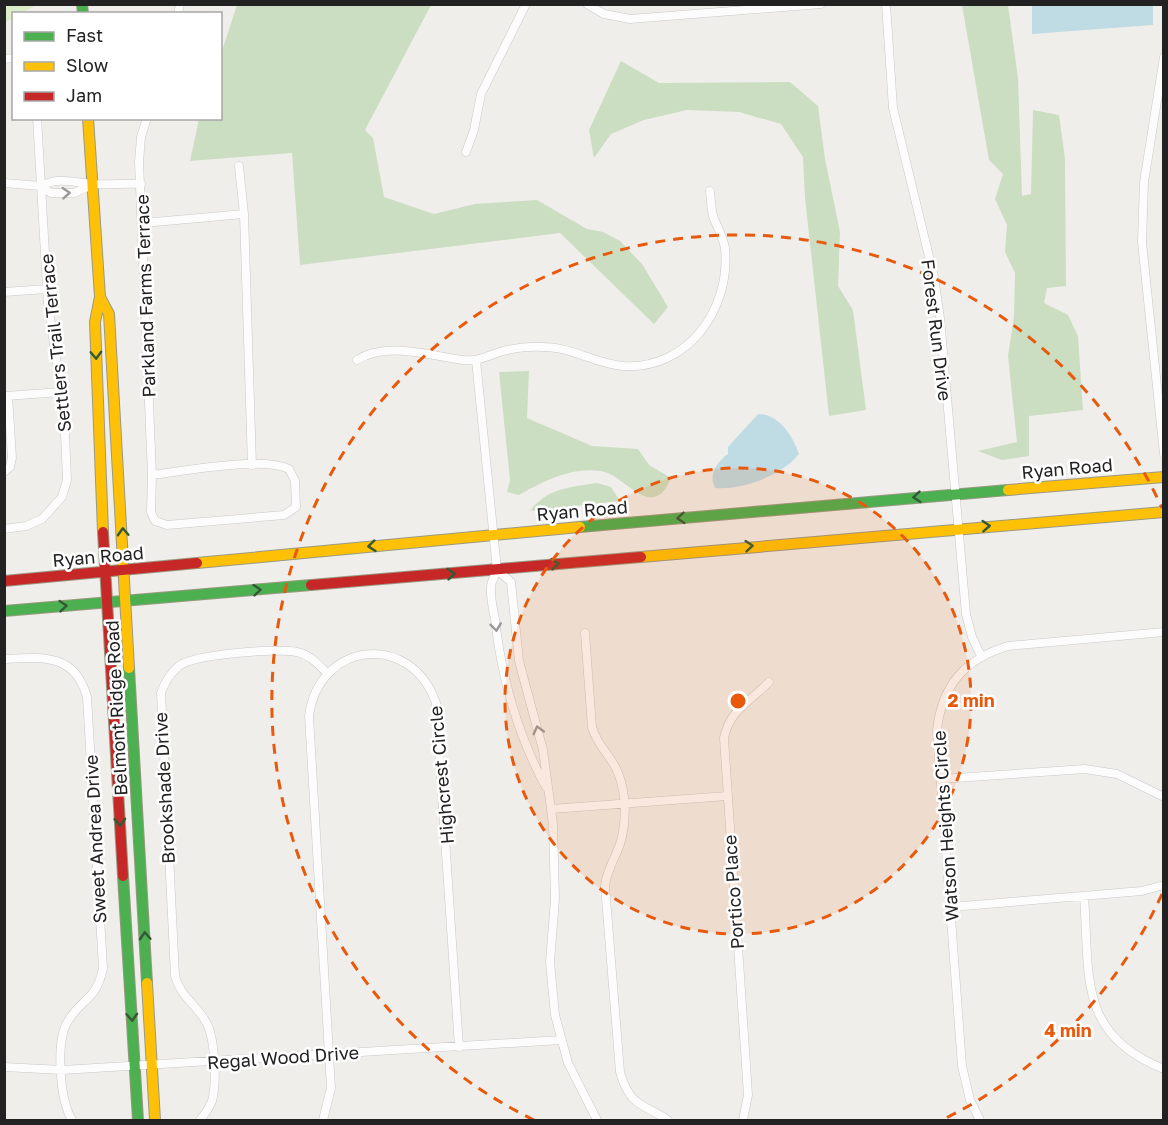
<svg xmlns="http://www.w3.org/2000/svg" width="1168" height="1125" viewBox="0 0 1168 1125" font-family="'Golos Text',sans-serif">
<rect width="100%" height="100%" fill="#f0eeeb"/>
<!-- grass -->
<path fill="#ddeccb" d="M 5,4 L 37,4 L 37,5 L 21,13 L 14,14 L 13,18 L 5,23 Z"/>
<!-- forest -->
<path fill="#cbdec1" d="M 237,5 L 431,5 L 365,130 L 373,138 L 384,197 L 434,214 L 475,204 L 537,200 L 587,229 L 603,232 L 620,241 L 642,264 L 668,307 L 654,324 L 560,233 L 300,265 L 292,153 L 190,161 L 199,119 L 220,118 L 221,54 Z
M 962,5 L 1008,5 L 1018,78 L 1022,196 L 1031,194 L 1033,110 L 1059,115 L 1065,159 L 1066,286 L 1047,288 L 1044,303 L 1068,315 L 1078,336 L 1083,410 L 1029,416 L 1029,456 L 1002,460 L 978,451 L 1017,442 L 1008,356 L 1014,317 L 1015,273 L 1005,252 L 1007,225 L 995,199 L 1003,174 L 989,160 Z
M 621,61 L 659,83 L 790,82 L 818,106 L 825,159 L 840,232 L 838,286 L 853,310 L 866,410 L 829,416 L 805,198 L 803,157 L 781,124 L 739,112 L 687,110 L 644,120 L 611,134 L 594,158 L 589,130 Z
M 529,371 L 527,418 L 592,446 L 638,449 L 649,465 L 671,478 C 652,524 625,474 601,471 C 571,467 544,481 519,495 L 507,492 L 510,480 L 499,372 Z
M 597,483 L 611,487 L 620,501 L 530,511 C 547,488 571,487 597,483 Z"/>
<!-- water -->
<path fill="#bfdbe3" d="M 1032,5 L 1153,5 L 1153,25 L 1032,34 Z
M 758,414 C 779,414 793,436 799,454 C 781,476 743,490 715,488 C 708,474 717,462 728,454 L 728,447 Z"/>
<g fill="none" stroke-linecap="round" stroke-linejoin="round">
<defs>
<path id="street" d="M 587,4 L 604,14 L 630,19 L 821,4
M 886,4 L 893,108 L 934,277 L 940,318 L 966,614 L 972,637 L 981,656
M 178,14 L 180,4
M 1164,57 L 1144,182 L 1142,242 L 1164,454
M 4,59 L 14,58
M 147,118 L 141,137 L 139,162 L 152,475 L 151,512 L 155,521 L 167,525 L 284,515 L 296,507 L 295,481 L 289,469 C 262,456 185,471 152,475
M 466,152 L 474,130 L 481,94 L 526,4
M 239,166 L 244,214 L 252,465
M 4,183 L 41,186 L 51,193 L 74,193 L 92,185
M 41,186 C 59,176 74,183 93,184 C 108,185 125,183 141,184
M 143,223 L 244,214
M 4,292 L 47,289
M 357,360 C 387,341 430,356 463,360 C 477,362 490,355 503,351 C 515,348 531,346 544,347 C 571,347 596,364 623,366 C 688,370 731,309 725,248 C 723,237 718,228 714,219 C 711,211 711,200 710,191
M 476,360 L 497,570 C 495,575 491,582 491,587 C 490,597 493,609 495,619 C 501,676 518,736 546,787
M 6,396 L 61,392
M 4,472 L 10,467 L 12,458 L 8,396
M 4,529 L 26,526 L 42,519 L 62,497 L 67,480 L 64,411 L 48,304 L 37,118
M 497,570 L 511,582 L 519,661 L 543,750 L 553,824 L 555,899 L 550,962 L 555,1015 L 568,1063 L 597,1120
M 585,633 L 592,727 C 596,742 605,750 613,763 C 626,784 627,814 622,837 C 618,855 607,867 605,886 L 620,1072 C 630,1107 642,1103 668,1120
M 4,659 C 42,657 75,653 87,697 L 103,968 C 97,1000 82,998 68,1021 C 55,1042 60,1100 72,1120
M 941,779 L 1085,769 L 1117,774 L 1164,797
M 551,809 L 727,796
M 1084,896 C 1090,975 1077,1035 1164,1069
M 951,907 L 1142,891 L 1164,885
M 4,1067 L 62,1070 L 561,1040
M 200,1120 C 205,1114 209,1108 212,1101 C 217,1083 215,1037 206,1022 C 196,1004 180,996 175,976 L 161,693 C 165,682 170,673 179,666 C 194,654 278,648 297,652 C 310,655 318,664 327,673
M 323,1120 L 331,1088 L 309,716 C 319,641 411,631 436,703 L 459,1047
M 743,1120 L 748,1095 L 724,738 C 730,709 750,702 769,682
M 980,1120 L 970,1100 L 962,1066 L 937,730 C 942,685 965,659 1008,646 L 1164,632"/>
<path id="fast" d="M 82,4 L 83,14
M 580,527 L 1008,490
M 4,611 L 311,585
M 129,668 L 147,983
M 123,876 L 138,1120"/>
<path id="slow" d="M 88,118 L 100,297 L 95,322 L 103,532
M 100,297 L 109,314 L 129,668
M 1008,490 L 1164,477
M 641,557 L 1164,512
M 197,563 L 580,527
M 147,983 L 155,1120"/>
<path id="jam" d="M 103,532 L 123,876
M 4,581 L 197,563
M 311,585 L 641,557"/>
</defs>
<!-- street casing -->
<use href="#street" stroke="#c9c8c7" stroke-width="9"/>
<!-- fast casing -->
<use href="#fast" stroke="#999a82" stroke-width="12"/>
<!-- slow casing -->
<use href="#slow" stroke="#999a82" stroke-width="12"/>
<!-- jam casing -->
<use href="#jam" stroke="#999a82" stroke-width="12"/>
<!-- street -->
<use href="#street" stroke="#fdfcfc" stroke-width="8"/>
<!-- fast -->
<use href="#fast" stroke="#4caf50" stroke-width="10"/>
<!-- slow -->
<use href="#slow" stroke="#ffc107" stroke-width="10"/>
<!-- jam -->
<use href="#jam" stroke="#c62828" stroke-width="10"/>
</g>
<!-- one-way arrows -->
<defs><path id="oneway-chevron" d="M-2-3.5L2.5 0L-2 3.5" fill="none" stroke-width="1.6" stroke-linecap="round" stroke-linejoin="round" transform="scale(1.5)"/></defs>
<g stroke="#9a9a9a">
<use href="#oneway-chevron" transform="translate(66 193) rotate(-4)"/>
<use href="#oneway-chevron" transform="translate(496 627) rotate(83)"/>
<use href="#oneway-chevron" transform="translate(538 730) rotate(-105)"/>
</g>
<g stroke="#335a34">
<use href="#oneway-chevron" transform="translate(96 355) rotate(88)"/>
<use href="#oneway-chevron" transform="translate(917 497) rotate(175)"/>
<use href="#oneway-chevron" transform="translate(681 518) rotate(175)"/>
<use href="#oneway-chevron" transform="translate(986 526) rotate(-4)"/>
<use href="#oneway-chevron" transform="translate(123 532) rotate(-93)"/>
<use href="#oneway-chevron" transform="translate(372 546) rotate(174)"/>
<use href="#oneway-chevron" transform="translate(749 546) rotate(-5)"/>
<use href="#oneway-chevron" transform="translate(555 564) rotate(-5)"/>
<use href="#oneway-chevron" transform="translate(451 574) rotate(-5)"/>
<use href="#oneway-chevron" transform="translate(257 590) rotate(-5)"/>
<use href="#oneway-chevron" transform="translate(63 606) rotate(-5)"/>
<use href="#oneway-chevron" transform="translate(120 822) rotate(87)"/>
<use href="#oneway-chevron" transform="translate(145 936) rotate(-93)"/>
<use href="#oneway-chevron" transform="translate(132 1017) rotate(87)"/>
</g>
<!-- distance rings -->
<circle cx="738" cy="701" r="233" fill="#e8590c" fill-opacity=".12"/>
<g fill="none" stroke="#e8590c" stroke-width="3" stroke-dasharray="10 8">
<circle cx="738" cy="701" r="233"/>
<path d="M1162 894A466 466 0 0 1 942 1120M534 1120A466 466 0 1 1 1162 508"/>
</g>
<g text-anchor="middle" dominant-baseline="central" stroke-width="5" stroke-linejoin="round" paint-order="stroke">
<!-- street labels -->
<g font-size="18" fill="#222" stroke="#fff">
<text transform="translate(145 296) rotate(-92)">Parkland Farms Terrace</text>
<text transform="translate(937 330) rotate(83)">Forest Run Drive</text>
<text transform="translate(55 343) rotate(-96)">Settlers Trail Terrace</text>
<text transform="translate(1067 468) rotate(-5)">Ryan Road</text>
<text transform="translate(582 510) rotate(-5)">Ryan Road</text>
<text transform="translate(98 556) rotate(-5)">Ryan Road</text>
<text transform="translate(116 708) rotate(-93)">Belmont Ridge Road</text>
<text transform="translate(441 775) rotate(-95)">Highcrest Circle</text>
<text transform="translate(164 788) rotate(-93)">Brookshade Drive</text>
<text transform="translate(945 826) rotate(-94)">Watson Heights Circle</text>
<text transform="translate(95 839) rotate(-93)">Sweet Andrea Drive</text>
<text transform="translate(733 892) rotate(-94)">Portico Place</text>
<text transform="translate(283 1057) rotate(-4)">Regal Wood Drive</text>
</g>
</g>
<circle cx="738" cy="701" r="9" fill="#e8590c" stroke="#fff" stroke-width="3"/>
<g font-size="18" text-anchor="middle" font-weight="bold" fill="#e8590c" stroke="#fff" stroke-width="5" stroke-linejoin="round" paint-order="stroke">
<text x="971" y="707">2 min</text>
<text x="1068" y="1037">4 min</text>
</g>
<!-- border -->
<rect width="1168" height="1125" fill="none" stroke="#222222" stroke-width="12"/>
<!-- legend -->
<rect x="12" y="12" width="210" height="108" fill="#ffffff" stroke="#a7a7a7" stroke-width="1.5"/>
<rect x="24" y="32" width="30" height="9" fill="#4caf50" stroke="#a7a7a7" stroke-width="1.5"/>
<text x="66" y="42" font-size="18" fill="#222222">Fast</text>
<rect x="24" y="62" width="30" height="9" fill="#ffc107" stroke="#a7a7a7" stroke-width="1.5"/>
<text x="66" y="72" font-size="18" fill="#222222">Slow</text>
<rect x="24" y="92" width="30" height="9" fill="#c62828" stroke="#a7a7a7" stroke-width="1.5"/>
<text x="66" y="102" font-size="18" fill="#222222">Jam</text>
</svg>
